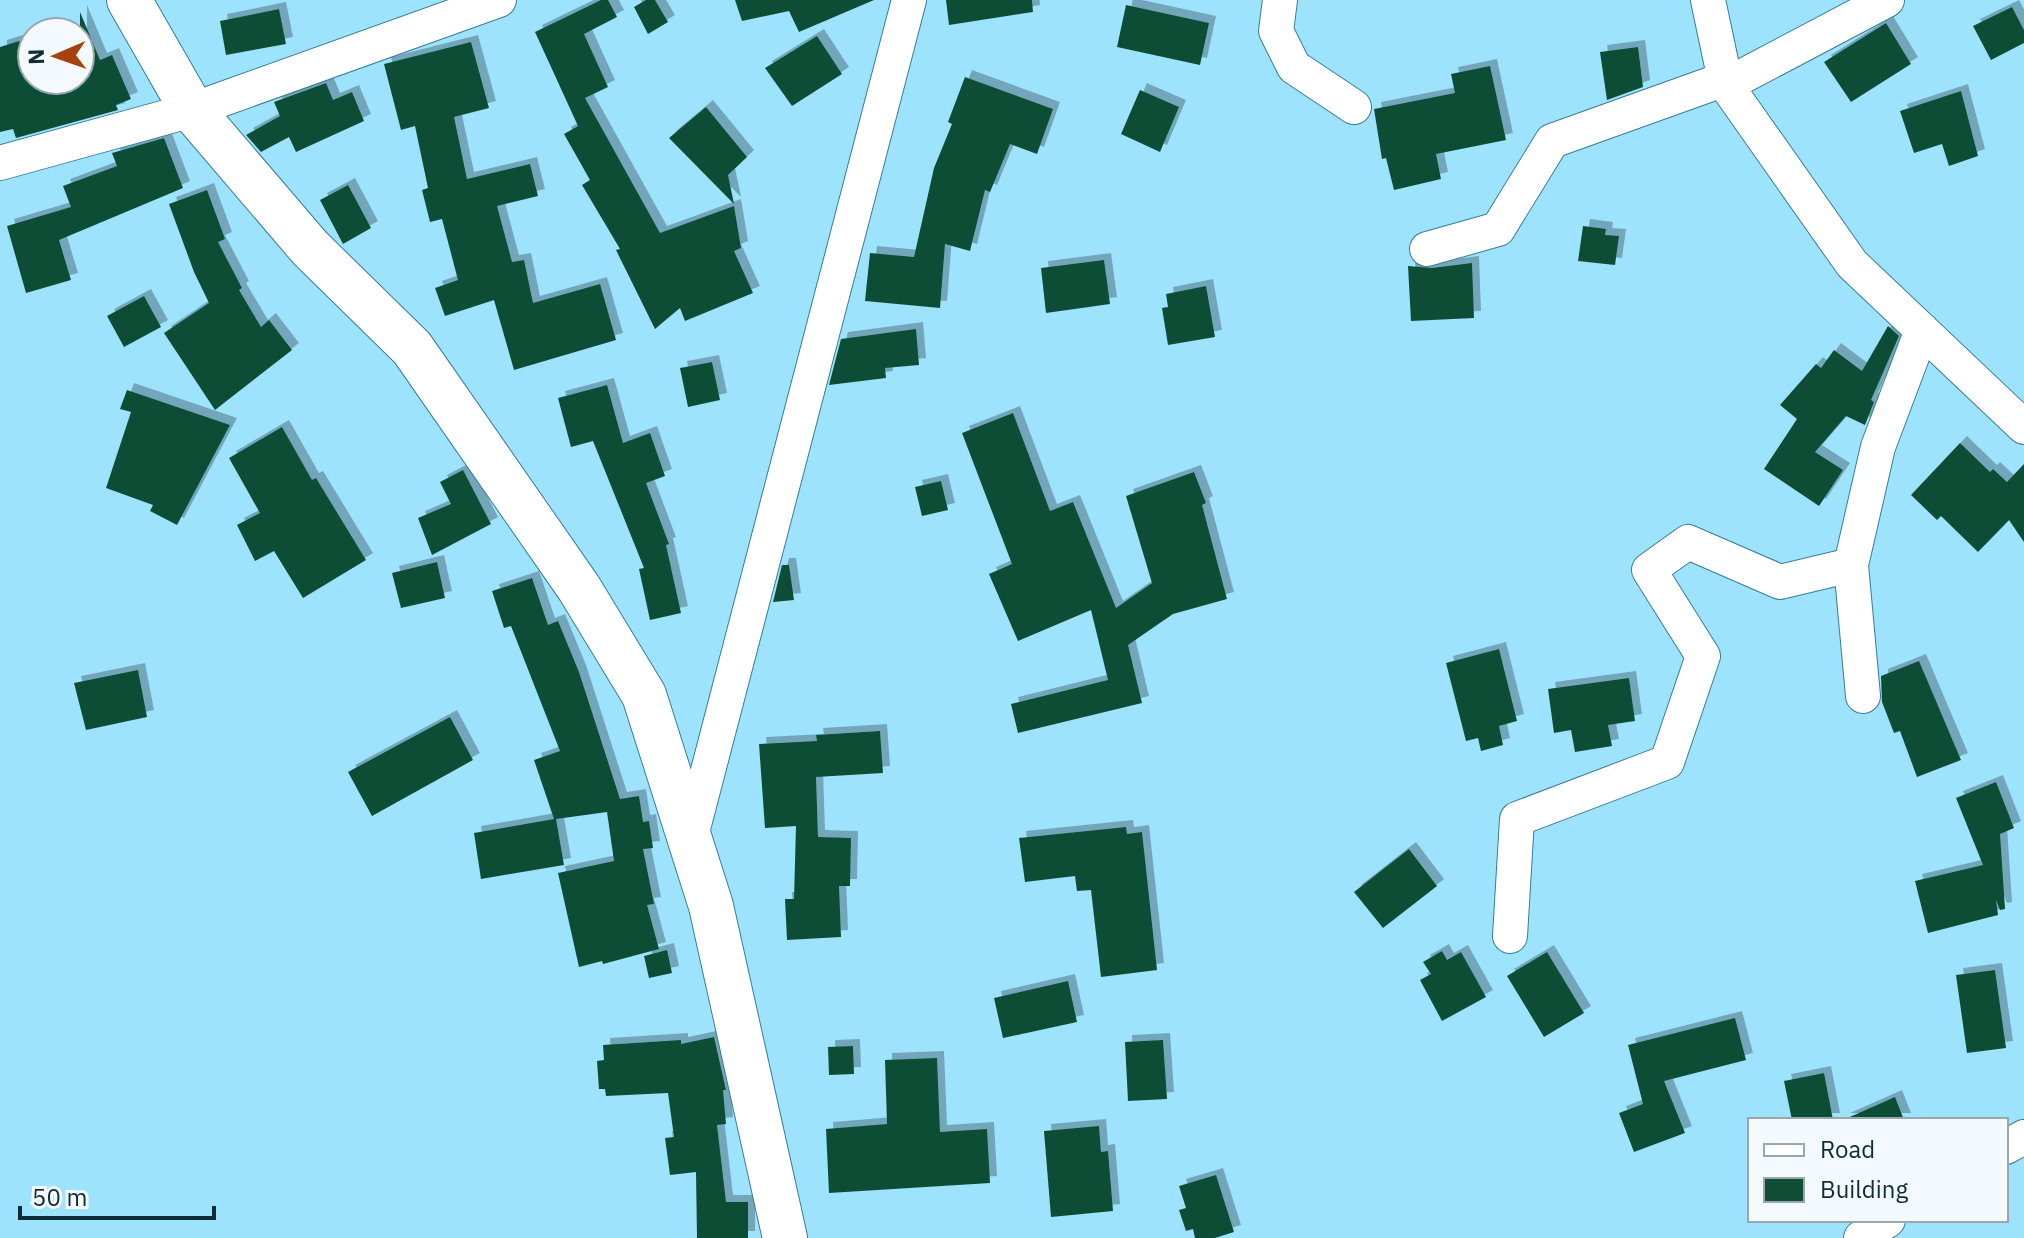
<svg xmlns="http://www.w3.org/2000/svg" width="2024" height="1238" viewBox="0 0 2024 1238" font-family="'IBM Plex Sans',sans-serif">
<defs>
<filter id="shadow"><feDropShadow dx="7" dy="-7" stdDeviation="0" flood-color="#0004"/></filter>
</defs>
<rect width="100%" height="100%" fill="#9de3fd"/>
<!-- building -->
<path fill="#114d36" filter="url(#shadow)" d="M 601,0 L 608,0 L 617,17 L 584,34 L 608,87 L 585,98 L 660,233 L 734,206 L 741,248 L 734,251 L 753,293 L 685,321 L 680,308 L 655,329 L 616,250 L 620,249 L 582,185 L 590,180 L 564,134 L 578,126 L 535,32 Z
M 646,0 L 655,0 L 668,22 L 648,34 L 634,7 Z
M 735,0 L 874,0 L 799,32 L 789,11 L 742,21 Z
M 946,0 L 1032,0 L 1033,12 L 949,25 Z
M 1126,5 L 1209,23 L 1200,65 L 1117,47 Z
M 2012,7 L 2024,30 L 2024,43 L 1991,60 L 1973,26 Z
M 279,9 L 286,44 L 226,55 L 220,21 Z
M 80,12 L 100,60 L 112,55 L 131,99 L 116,105 L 118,110 L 16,138 L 13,129 L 0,132 L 0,47 L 32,37 L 32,80 L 80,80 Z
M 1886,23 L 1911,64 L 1851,102 L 1824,62 Z
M 817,36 L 842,74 L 792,106 L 765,68 Z
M 471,42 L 489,108 L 454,117 L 467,179 L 530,164 L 538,196 L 497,206 L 512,262 L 524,260 L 533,303 L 600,284 L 616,340 L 514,370 L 494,300 L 445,316 L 435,288 L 458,280 L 442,219 L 430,222 L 422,190 L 428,188 L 415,126 L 401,130 L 384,64 Z
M 1638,47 L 1643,87 L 1607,100 L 1600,52 Z
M 1490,66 L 1506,140 L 1436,154 L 1441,179 L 1394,190 L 1386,158 L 1382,159 L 1374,109 L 1455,93 L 1451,74 Z
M 965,77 L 1053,109 L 1037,154 L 1010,144 L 990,192 L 985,190 L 970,251 L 945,244 L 940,308 L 865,301 L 870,253 L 914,257 L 934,168 L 952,124 L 948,122 Z
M 326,83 L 333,100 L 352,92 L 364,121 L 296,152 L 289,137 L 261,152 L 246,135 L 280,116 L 274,102 Z
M 1140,90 L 1179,107 L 1160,152 L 1121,134 Z
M 1961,91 L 1978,156 L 1949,166 L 1942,144 L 1914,153 L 1900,111 Z
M 706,107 L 747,157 L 728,175 L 734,204 L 669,138 Z
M 164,138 L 183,188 L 59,240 L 71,280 L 26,293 L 7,226 L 71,207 L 63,186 L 117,166 L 112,153 Z
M 348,185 L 371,228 L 343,244 L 320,200 Z
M 207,190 L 225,239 L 218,242 L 242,288 L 239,290 L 261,327 L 269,320 L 292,350 L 215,410 L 164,333 L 209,303 L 194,272 L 169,204 Z
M 1583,226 L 1606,229 L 1605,235 L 1619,236 L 1615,265 L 1578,261 Z
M 1104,260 L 1110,304 L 1046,313 L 1041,268 Z
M 1472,263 L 1474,318 L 1411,321 L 1408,266 L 1432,268 Z
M 1206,286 L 1215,337 L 1168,345 L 1162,308 L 1168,307 L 1166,294 Z
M 144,296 L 161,327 L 124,347 L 107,316 Z
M 1888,326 L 1899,336 L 1871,400 L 1874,402 L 1865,425 L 1846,416 L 1815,452 L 1843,470 L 1819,506 L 1764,469 L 1797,419 L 1780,405 L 1816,364 L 1821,368 L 1834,350 L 1862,371 Z
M 916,329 L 919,365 L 885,368 L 886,378 L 829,385 L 841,339 Z
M 712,362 L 720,400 L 688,407 L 680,368 Z
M 607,385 L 623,443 L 650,433 L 665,476 L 646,483 L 669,544 L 666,545 L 681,613 L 650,620 L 639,569 L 644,568 L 593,441 L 571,447 L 558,398 Z
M 127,390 L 230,425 L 177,525 L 150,511 L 153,505 L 106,488 L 131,412 L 120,409 Z
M 1013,413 L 1050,511 L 1073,502 L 1116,608 L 1152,583 L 1126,496 L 1194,472 L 1206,503 L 1202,505 L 1227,599 L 1173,614 L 1128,645 L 1142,703 L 1018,733 L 1011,704 L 1108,680 L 1091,610 L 1018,641 L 989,574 L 1012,564 L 962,433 Z
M 282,427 L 312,480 L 316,478 L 366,560 L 303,598 L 274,551 L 255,561 L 237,525 L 260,513 L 229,458 Z
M 1960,443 L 1990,472 L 1993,469 L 2007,482 L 2024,464 L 2024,542 L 2009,520 L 1978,552 L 1941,516 L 1937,520 L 1911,495 Z
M 463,470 L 491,524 L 432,555 L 418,518 L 451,504 L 440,482 Z
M 941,481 L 948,510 L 922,516 L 915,487 Z
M 437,562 L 445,598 L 401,608 L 392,573 Z
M 782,565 L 789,565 L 794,600 L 773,602 Z
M 532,578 L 548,625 L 558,621 L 579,672 L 620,799 L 639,796 L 643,822 L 649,821 L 653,848 L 643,849 L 654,904 L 647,905 L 659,949 L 603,964 L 602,961 L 579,967 L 558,873 L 614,861 L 607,812 L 556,819 L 564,865 L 481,879 L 474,833 L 554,819 L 534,760 L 560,751 L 511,626 L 504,628 L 492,591 Z
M 1499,649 L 1517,721 L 1499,726 L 1503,745 L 1481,751 L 1478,738 L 1466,741 L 1446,663 Z
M 1919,661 L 1961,760 L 1917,777 L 1900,731 L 1894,733 L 1882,702 L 1881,676 Z
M 138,670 L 147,717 L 86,730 L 74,683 Z
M 1629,678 L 1635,721 L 1608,725 L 1612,746 L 1575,752 L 1571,730 L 1554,733 L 1548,689 Z
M 450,717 L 473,760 L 372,816 L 348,772 Z
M 880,731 L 883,773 L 816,777 L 818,837 L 851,838 L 850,886 L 839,886 L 841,937 L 787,940 L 785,899 L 794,899 L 796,826 L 765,828 L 759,744 L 817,741 L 816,735 Z
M 1996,782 L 2014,828 L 2000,834 L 2005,909 L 2000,910 L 1996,900 L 1998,915 L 1928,933 L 1915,881 L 1983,865 L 1956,798 Z
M 1126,827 L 1127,834 L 1142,832 L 1157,970 L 1101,977 L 1091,890 L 1077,891 L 1075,876 L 1025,882 L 1019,838 Z
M 1409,849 L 1437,886 L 1383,928 L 1354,892 Z
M 667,950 L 672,973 L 649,978 L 644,956 Z
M 1442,951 L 1447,960 L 1461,952 L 1486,997 L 1442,1021 L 1420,980 L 1431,974 L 1423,962 Z
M 1547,952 L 1584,1013 L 1544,1037 L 1507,976 Z
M 1995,970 L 2006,1048 L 1967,1053 L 1956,975 Z
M 1068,981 L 1077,1022 L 1003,1038 L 994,998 Z
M 1735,1018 L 1746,1060 L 1664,1081 L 1685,1133 L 1634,1152 L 1619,1113 L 1643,1104 L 1628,1045 Z
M 714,1037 L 726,1090 L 723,1090 L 726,1124 L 717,1125 L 726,1202 L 748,1202 L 748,1238 L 697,1238 L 696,1172 L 670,1175 L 665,1138 L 674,1137 L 668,1093 L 606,1096 L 605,1089 L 599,1089 L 597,1061 L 604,1060 L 603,1045 L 681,1040 L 681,1044 Z
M 1163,1040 L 1167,1099 L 1128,1101 L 1125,1042 Z
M 853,1046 L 854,1074 L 829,1075 L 828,1047 Z
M 937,1058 L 940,1132 L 987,1129 L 990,1183 L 829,1193 L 826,1129 L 887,1124 L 885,1060 Z
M 1824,1073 L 1833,1120 L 1792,1120 L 1784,1081 Z
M 1895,1097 L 1904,1120 L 1843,1120 Z
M 1099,1126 L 1101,1152 L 1108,1151 L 1113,1211 L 1051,1217 L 1044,1131 Z
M 1216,1175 L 1234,1232 L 1215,1238 L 1195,1238 L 1193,1229 L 1186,1231 L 1179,1210 L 1186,1208 L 1179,1186 Z"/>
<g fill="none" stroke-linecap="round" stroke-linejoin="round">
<defs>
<path id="minor" d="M 1280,0 L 1276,31 L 1294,67 L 1354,107
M 1708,0 L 1726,85 L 1852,264 L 2024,427
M 1726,85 L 1887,0
M 0,163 L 192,110 L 499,0
M 1427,249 L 1498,229 L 1552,141 L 1725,79
M 1851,565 L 1863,696
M 690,840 L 909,0
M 1510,936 L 1517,819 L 1667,762 L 1703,656 L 1649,570 L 1688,542 L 1780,582 L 1851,565 L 1878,447 L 1922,330
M 2006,1147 L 2024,1137
M 1861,1238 L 1888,1220"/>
<path id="major" d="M 129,0 L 192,110 L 310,248 L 412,348 L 579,588 L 644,695 L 711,906 L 785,1238"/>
</defs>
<!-- minor casing -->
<use href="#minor" stroke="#377d95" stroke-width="36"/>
<!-- major casing -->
<use href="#major" stroke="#377d95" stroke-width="46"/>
<!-- minor -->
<use href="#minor" stroke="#fff" stroke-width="34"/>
<!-- major -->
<use href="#major" stroke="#fff" stroke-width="44"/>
</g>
<!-- legend -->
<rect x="1748" y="1118" width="260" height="104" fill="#f3f9fc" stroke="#98a7ad" stroke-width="2"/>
<rect x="1764" y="1144" width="40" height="12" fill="#ffffff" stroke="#98a7ad" stroke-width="2"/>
<text x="1820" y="1158" font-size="24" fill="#0f2d37">Road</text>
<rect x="1764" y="1178" width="40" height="24" fill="#114d36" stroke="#98a7ad" stroke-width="2"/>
<text x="1820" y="1198" font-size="24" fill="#0f2d37">Building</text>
<!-- north arrow -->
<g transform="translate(56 56) rotate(268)"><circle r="38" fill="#f3f9fc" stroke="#98a7ad" stroke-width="2"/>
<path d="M0-6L14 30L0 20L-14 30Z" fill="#a6420e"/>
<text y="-12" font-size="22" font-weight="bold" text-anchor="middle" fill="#0f2d37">N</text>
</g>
<!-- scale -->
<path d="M20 1206v12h194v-12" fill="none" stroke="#0f2d37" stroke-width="4"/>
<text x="32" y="1206" font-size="24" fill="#0f2d37" stroke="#f3f9fc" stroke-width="6" paint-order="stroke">50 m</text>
</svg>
